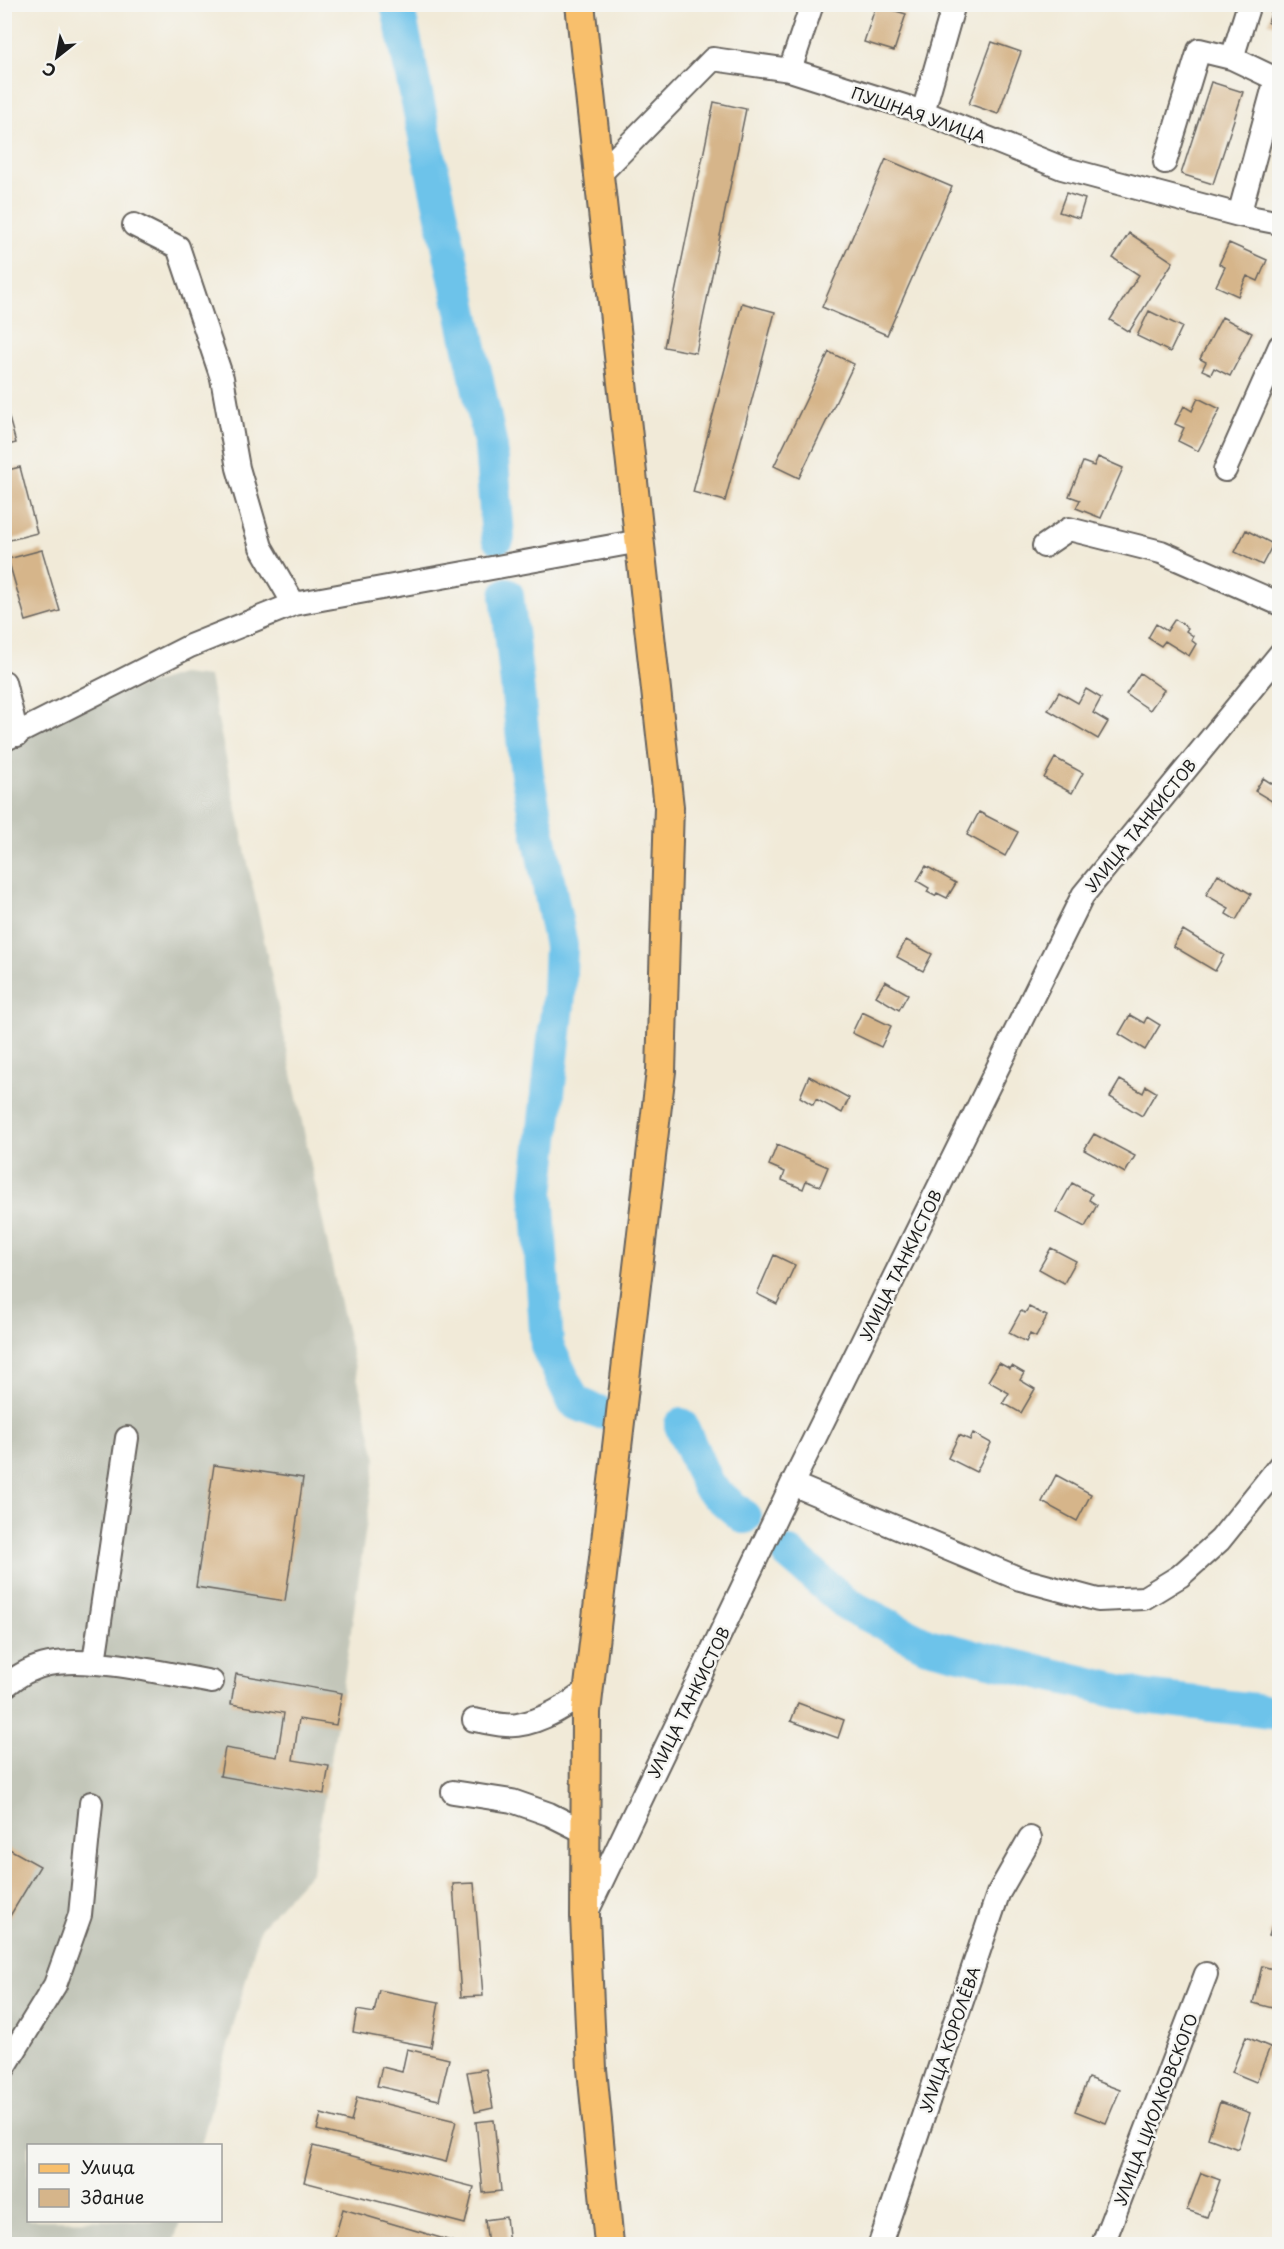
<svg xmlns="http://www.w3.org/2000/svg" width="1284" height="2249" viewBox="0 0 1284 2249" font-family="'Playpen Sans',sans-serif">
<rect width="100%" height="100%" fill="#f6f6f2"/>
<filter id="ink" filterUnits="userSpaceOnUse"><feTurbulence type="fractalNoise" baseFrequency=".0167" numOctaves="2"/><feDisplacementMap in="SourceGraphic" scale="12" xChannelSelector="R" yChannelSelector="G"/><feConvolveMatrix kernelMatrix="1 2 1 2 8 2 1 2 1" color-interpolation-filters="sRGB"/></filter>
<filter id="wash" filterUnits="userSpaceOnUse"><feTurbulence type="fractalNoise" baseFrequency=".008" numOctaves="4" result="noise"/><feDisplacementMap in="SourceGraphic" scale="24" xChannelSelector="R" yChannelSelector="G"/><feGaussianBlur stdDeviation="1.35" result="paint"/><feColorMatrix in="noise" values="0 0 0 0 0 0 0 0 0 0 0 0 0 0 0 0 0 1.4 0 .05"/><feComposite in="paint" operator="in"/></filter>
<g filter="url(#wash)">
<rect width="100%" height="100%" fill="#f1ead8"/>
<!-- industrial -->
<path fill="#c3c6b9" d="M 181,674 L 209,677 L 339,1299 L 376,1458 L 342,1693 L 312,1871 L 260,1928 L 201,2145 L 28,2146 L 28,2220 L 180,2221 L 173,2244 L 5,2244 L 4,730 Z"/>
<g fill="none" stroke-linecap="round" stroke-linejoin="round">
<!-- river -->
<path stroke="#6dc3ea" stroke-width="34" d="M 397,4 L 491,447 L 498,537
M 507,595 L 527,774 L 561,946 L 559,995 L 537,1192 L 547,1346 L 574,1402 L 598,1412
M 681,1425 L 708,1486 L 744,1517
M 789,1554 L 848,1605 L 927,1645 L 1145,1697 L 1280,1713"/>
</g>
<g id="blocks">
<!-- building -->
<path fill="#d6b58a" d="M 1274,4 L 1280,4 L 1280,26 L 1268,23 Z
M 876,5 L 906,14 L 894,51 L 864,42 Z
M 992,42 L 1021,52 L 998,114 L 969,104 Z
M 1211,82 L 1243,92 L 1213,184 L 1181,174 Z
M 714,102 L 746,109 L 696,353 L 664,347 Z
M 886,159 L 952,187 L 887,335 L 822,307 Z
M 1066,193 L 1085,199 L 1079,218 L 1059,212 Z
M 1129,233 L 1173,262 L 1129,332 L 1110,320 L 1139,275 L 1113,258 Z
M 1229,243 L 1267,260 L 1258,281 L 1247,276 L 1238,296 L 1216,286 L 1225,267 L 1219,264 Z
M 742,303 L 775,312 L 725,501 L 693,492 Z
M 1149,311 L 1182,327 L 1170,352 L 1137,336 Z
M 1222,317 L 1252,333 L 1230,376 L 1214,368 L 1211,374 L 1202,370 L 1206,362 L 1200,359 Z
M 829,352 L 854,364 L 799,478 L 774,466 Z
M 1198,398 L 1220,409 L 1198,451 L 1178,441 L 1184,428 L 1175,424 L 1184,406 L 1192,411 Z
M 4,400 L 16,443 L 4,446 Z
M 1098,457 L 1123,468 L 1101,518 L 1076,508 L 1080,500 L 1069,496 L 1083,462 L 1094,466 Z
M 20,467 L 37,533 L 6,541 L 4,471 Z
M 1246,530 L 1273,544 L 1262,565 L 1235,552 Z
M 42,550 L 60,611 L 26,621 L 8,559 Z
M 1175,619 L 1188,628 L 1186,631 L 1193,636 L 1191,640 L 1196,644 L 1189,656 L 1165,641 L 1161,646 L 1148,638 L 1156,624 L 1167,631 Z
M 1140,673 L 1164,690 L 1150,710 L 1126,694 Z
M 1086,689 L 1101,698 L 1093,713 L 1108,722 L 1098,739 L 1048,710 L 1059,692 L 1078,703 Z
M 1055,758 L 1083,773 L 1072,793 L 1044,778 Z
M 1263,778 L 1280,789 L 1280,806 L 1255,791 Z
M 979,812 L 1018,832 L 1005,856 L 967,835 Z
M 926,866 L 956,883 L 947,898 L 937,893 L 935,896 L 927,892 L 929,888 L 917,881 Z
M 1218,874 L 1251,894 L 1236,920 L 1226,914 L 1229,908 L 1206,895 Z
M 1183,930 L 1224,955 L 1215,971 L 1173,946 Z
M 906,940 L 932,954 L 923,971 L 897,957 Z
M 885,981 L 908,994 L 899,1010 L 876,996 Z
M 862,1012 L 891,1026 L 881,1047 L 852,1033 Z
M 1130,1015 L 1144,1023 L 1147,1017 L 1160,1025 L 1145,1050 L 1119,1034 Z
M 809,1076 L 849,1098 L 842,1113 L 816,1099 L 813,1105 L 800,1097 Z
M 1120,1080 L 1143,1093 L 1146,1086 L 1156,1092 L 1142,1116 L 1110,1097 Z
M 1094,1134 L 1135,1156 L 1125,1173 L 1084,1150 Z
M 777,1145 L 828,1167 L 820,1186 L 806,1181 L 803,1189 L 782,1180 L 785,1172 L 769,1165 Z
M 1072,1183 L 1092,1194 L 1089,1200 L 1097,1205 L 1085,1227 L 1056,1212 Z
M 1051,1248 L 1076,1261 L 1064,1283 L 1039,1269 Z
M 774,1255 L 795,1265 L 777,1304 L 757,1294 Z
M 1029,1307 L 1047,1316 L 1036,1337 L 1030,1334 L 1026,1342 L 1009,1333 L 1021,1311 L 1025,1313 Z
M 999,1363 L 1010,1369 L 1012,1366 L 1024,1373 L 1020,1380 L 1035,1389 L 1021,1413 L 1003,1403 L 1009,1393 L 988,1381 Z
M 973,1433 L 991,1443 L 976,1472 L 948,1458 L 959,1435 L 970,1440 Z
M 214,1465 L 303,1478 L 285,1601 L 196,1587 Z
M 1056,1475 L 1091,1494 L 1077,1521 L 1042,1502 Z
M 236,1674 L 342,1693 L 336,1725 L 299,1719 L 293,1760 L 329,1766 L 324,1794 L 220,1776 L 225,1748 L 277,1757 L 284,1713 L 231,1704 Z
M 798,1703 L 844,1720 L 838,1738 L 791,1721 Z
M 4,1846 L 40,1866 L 4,1926 Z
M 474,1883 L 483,1996 L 461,1997 L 453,1884 Z
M 1279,1903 L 1280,1903 L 1280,1938 L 1269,1935 Z
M 1262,1966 L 1280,1971 L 1280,2010 L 1253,2003 Z
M 379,1990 L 439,2002 L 431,2047 L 353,2032 L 357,2010 L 374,2013 Z
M 1246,2037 L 1270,2047 L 1256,2082 L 1232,2072 Z
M 407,2049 L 449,2059 L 439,2100 L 377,2086 L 382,2067 L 402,2072 Z
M 486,2069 L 493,2108 L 475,2112 L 467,2072 Z
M 1088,2078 L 1120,2090 L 1106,2123 L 1075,2111 Z
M 357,2097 L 456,2121 L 446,2162 L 317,2130 L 321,2114 L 351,2122 Z
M 1220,2102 L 1250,2113 L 1238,2149 L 1208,2138 Z
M 494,2120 L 501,2191 L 483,2193 L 476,2122 Z
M 313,2146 L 474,2187 L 465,2224 L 304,2182 Z
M 1201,2173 L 1220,2180 L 1207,2217 L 1187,2210 Z
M 343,2209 L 461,2244 L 333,2244 Z
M 506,2217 L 509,2244 L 488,2244 L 485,2220 Z"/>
</g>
</g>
<g filter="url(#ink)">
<use href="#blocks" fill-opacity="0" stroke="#67645e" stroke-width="1.5"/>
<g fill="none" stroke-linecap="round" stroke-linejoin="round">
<defs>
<path id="minor" d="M 1232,58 L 1276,79
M 790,70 L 812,4
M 923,112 L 954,4
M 1165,162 L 1199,50 L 1232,58 L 1249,4
M 599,175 L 713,59 L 790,70 L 923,112 L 1062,168 L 1239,215 L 1280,223
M 1239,215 L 1276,79 L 1280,75
M 134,225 L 178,247 L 222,378 L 238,468 L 261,547 L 294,604
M 1225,470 L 1280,346
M 1044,546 L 1069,529 L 1161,552 L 1280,604
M 4,682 L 17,735
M 4,740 L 190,646 L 294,604 L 640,541
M 792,1484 L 1020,1579 L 1098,1600 L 1144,1598 L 1180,1576 L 1220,1540 L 1280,1465
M 94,1662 L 127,1438
M 4,1687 C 17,1676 33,1667 49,1664 C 94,1656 166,1674 212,1682
M 474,1720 C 487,1722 504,1727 517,1725 C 544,1721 568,1705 589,1689
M 453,1792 L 512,1801 L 549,1814 L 585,1832
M 586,1914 L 792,1484 L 1083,895 L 1280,654
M 4,2068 L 55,1985 L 80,1915 L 91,1803
M 880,2244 L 998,1894 L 1030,1838
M 1103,2244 L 1206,1974"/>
<path id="major" d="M 580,4 L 669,807 L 661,1071 L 586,1712 L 585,1917 L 592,2069 L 609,2244"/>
</defs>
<!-- minor casing -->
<use href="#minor" stroke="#67645e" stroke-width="26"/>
<!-- major casing -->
<use href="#major" stroke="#67645e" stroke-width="32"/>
<!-- minor -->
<use href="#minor" stroke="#fff" stroke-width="22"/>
<!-- major -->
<use href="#major" stroke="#f8bf6c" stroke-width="28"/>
</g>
</g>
<g text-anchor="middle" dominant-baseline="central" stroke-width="5" stroke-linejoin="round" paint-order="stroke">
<!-- street labels -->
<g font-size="16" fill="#1c1c1c" stroke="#f6f6f2">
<text transform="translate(919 114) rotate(19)">ПУШНАЯ УЛИЦА</text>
<text transform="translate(1140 825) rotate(-51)">УЛИЦА ТАНКИСТОВ</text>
<text transform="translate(900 1265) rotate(-64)">УЛИЦА ТАНКИСТОВ</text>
<text transform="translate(688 1702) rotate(-64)">УЛИЦА ТАНКИСТОВ</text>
<text transform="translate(949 2039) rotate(-71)">УЛИЦА КОРОЛЁВА</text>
<text transform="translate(1155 2109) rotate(-69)">УЛИЦА ЦИОЛКОВСКОГО</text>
</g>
</g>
<!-- margin -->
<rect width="1284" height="2249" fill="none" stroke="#f6f6f2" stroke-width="24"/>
<!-- legend -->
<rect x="27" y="2144" width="195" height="78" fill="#f6f6f2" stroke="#9f9f9c" stroke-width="1.5"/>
<rect x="39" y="2164" width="30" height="9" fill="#f8bf6c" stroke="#9f9f9c" stroke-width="1.5"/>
<text x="81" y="2174" font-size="18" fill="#1c1c1c">Улица</text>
<rect x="39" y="2189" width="30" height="18" fill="#d6b58a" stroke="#9f9f9c" stroke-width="1.5"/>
<text x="81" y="2204" font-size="18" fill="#1c1c1c">Здание</text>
<!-- north arrow -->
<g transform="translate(57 57) rotate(211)" stroke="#f6f6f2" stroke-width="4.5" paint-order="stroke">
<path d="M0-4.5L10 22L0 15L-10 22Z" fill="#1c1c1c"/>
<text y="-9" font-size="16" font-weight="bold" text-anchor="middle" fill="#1c1c1c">С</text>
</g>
</svg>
